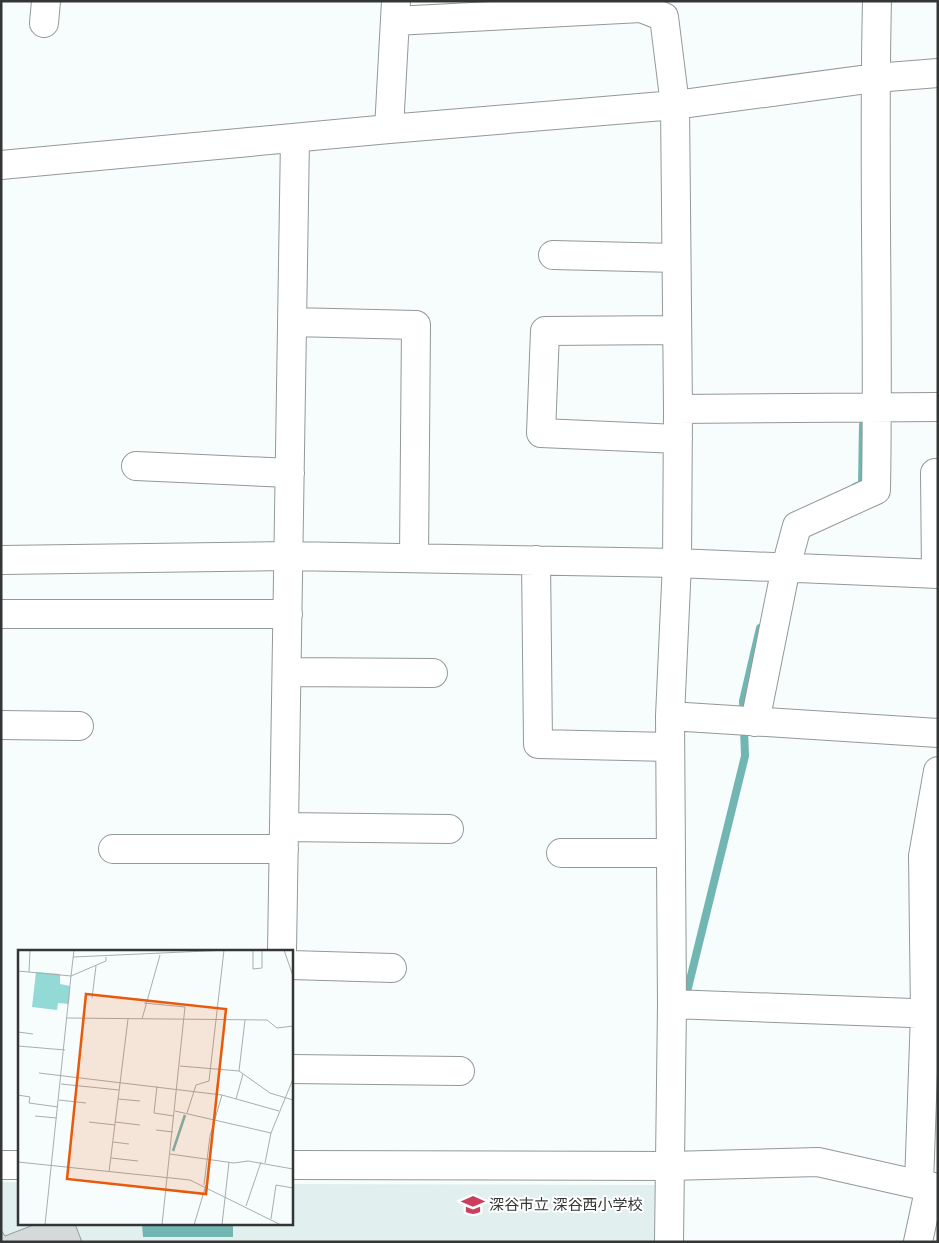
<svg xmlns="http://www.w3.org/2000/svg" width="939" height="1243" viewBox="0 0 939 1243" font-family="Karla,'Noto Sans JP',sans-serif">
<rect width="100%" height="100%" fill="#f7fdfc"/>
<!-- built -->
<path fill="#e1f0ef" d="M 1,1182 L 19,1182 L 19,1224 L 291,1224 L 291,1184 L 655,1185 L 654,1242 L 1,1242 Z"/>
<!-- water -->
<path fill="#72b6b3" d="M 142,1224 L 233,1224 L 233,1237 L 143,1237 Z"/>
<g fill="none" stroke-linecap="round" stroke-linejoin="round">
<!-- stream -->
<path stroke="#72b6b3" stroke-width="8" d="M 855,487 L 862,484 L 863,425
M 685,1000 L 745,756 L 743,701 L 760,628"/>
</g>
<!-- building -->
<path fill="#d4dad9" stroke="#959b9a" d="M 36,1224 L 75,1224 L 82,1242 L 1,1242 L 1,1230 L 5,1236 Z"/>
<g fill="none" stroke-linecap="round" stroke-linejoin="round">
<defs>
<path id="minor" d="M 395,21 L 641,8 L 664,17 L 675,105 L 678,409 L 677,563 L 670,716 L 672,1004 L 669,1242
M 44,23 L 46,1
M 389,129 L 396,1
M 1,165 L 389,129 L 675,105 L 875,78 L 938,73
M 553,255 L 676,258
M 292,322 L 416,325 L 414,558
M 677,330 L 545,331 L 541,433 L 678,439
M 678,409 L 938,407
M 136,466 L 290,473
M 935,473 L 936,574
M 1,560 L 288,556 L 677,563 L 938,574
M 536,560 L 538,744 L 670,747
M 1,614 L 288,614
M 287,672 L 433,673
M 670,716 L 938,733
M 755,722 L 786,567 L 797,526 L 876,490 C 879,327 873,164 877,1
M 1,725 L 79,726
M 284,827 L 449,829
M 113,849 L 284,849
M 561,853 L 671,853
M 282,952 L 295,138
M 291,965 L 392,968
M 672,1004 L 938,1014
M 291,1069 L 460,1071
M 1,1165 L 19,1165
M 291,1165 L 670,1166 L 818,1162 L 938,1189
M 919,1184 L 925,1014 L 923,856 L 938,771
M 918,1242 L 930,1186"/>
</defs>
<!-- minor casing -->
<use href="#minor" stroke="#939898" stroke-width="30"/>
<!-- minor -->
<use href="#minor" stroke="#fff" stroke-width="28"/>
</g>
<!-- icons -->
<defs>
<symbol id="school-bare" viewBox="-9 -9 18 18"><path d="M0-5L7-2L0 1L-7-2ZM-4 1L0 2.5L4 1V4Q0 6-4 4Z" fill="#cd3d5e" stroke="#fff" stroke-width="2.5" paint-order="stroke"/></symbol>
</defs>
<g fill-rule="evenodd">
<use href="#school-bare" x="457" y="1189" width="32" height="32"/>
</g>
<g text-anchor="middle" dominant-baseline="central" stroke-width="4" stroke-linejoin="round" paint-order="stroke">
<!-- poi labels -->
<g font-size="15" fill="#343636" stroke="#fff" text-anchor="start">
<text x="489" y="1205">深谷市立 深谷西小学校</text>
</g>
</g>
<!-- overview -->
<g transform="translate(18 950)">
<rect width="275" height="275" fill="#f7fdfc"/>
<path d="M 18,22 L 42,24 L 42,34 L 52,36 L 51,54 L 40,53 L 39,60 L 14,57 Z" fill="#93d9d5"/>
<path fill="none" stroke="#72b6b3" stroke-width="2.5" d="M 155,201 L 167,165"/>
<path fill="none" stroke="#a9adad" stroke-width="1" d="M 56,0 L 53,26 L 88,11 L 88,7M 235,0 L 235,19 L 244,18 L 244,0M 266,0 L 275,26M 55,7 L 210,0M 0,21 L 53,26 L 27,275M 11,22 L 12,0M 74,48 L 78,16M 126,53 L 167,57 L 144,275M 49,68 L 249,70 L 259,78 L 275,76M 124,69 L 142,5M 0,82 L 15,84M 0,96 L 47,100M 162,116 L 221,121 L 252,143 L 275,150M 221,121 L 227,70M 21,123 L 204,145 L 261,161M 43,134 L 101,140M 139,136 L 136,163 L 156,166M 198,144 L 200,129M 0,145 L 12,147 L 11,153 L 40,157M 100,149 L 122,151M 218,149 L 225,124M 41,150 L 68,153M 157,161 L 253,183M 169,163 L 178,135 L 191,131 L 206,0M 17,166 L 39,168M 71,172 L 97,175M 97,172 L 122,175M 138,180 L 155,182M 95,192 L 111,194M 152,204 L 216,213 L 230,211 L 275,219M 93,208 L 120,211M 0,212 L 172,230 L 263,275M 247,213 L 253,183 L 275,129M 91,222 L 110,69M 186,235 L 192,186 L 204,145M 228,256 L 243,212M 253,269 L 258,235 L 275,238M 176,275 L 188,235M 204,275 L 211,212"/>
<path fill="#e8590c" fill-opacity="0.15" stroke="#e8590c" stroke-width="2.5" d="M 68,44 L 208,59 L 188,244 L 49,229 Z"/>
<rect width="275" height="275" fill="none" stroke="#343636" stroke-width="2.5"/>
</g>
<!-- border -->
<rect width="939" height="1243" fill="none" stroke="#343636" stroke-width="5"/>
</svg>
